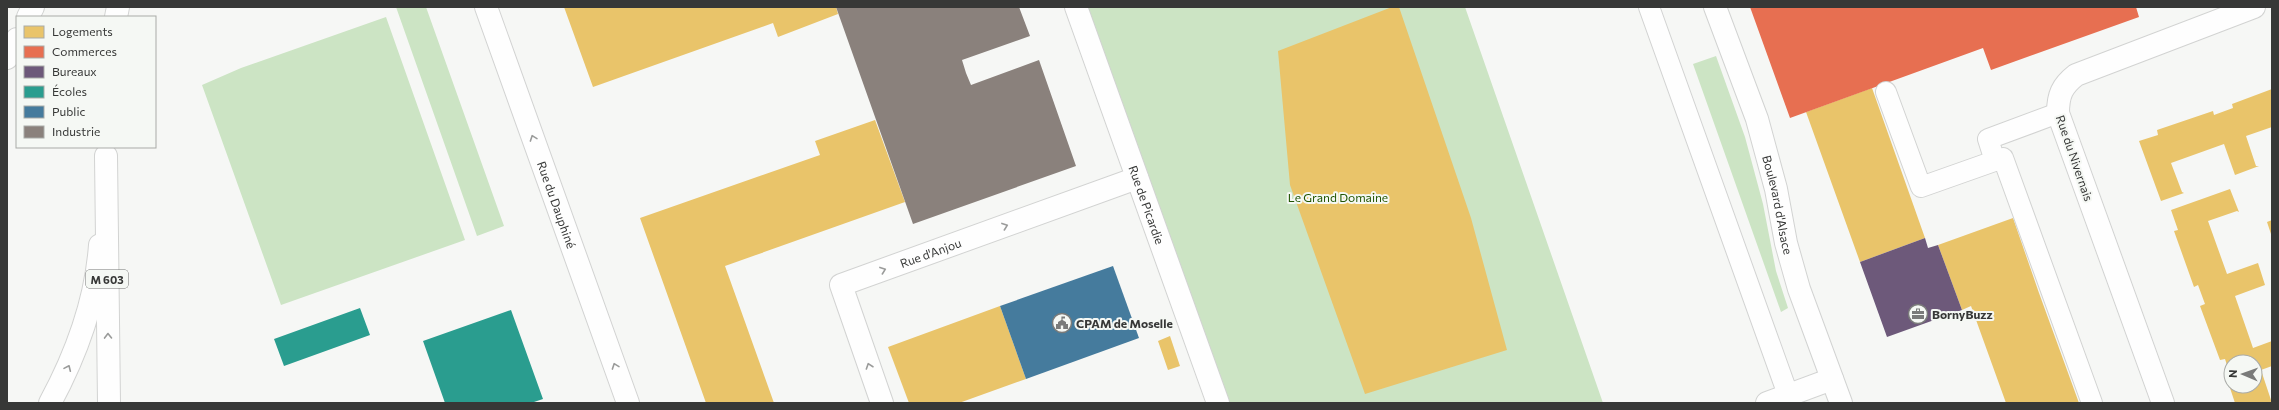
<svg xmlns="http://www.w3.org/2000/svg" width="2279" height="410" viewBox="0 0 2279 410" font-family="Commissioner,sans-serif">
<rect width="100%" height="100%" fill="#f6f7f5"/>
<!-- green -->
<path fill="#cce4c4" d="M 396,7 L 426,7 L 504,226 L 477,236 Z
M 1076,7 L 1465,7 L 1603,403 L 1218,403 Z
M 386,17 L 465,240 L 281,305 L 202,85 L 241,68 Z
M 1716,56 L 1745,137 L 1763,204 L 1776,271 L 1788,308 L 1781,312 L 1693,64 Z"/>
<!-- homes -->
<path fill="#e9c46a" d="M 564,7 L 836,7 L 838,14 L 778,37 L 773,23 L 593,87 Z
M 1392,7 L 1399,7 L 1471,218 L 1507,350 L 1365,394 L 1290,185 L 1278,51 Z
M 1872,88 L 1925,238 L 1860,262 L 1806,112 Z
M 2272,89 L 2272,127 L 2246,136 L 2256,166 L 2259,166 L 2235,175 L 2224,144 L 2171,163 L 2182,192 L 2184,193 L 2161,201 L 2139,141 L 2158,135 L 2157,130 L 2213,111 L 2214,115 L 2233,108 L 2232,104 Z
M 875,120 L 905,202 L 725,266 L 774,403 L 706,403 L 640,218 L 820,155 L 815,141 Z
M 2230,189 L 2239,212 L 2237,211 L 2208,221 L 2227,274 L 2258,263 L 2265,285 L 2235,296 L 2253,348 L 2272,341 L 2272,366 L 2261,370 L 2272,403 L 2235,403 L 2227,379 L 2231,378 L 2231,386 L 2255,386 L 2255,362 L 2231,362 L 2231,377 L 2225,359 L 2220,360 L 2200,306 L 2205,304 L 2198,285 L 2194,287 L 2174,231 L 2178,230 L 2171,210 Z
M 2013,218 L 2039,293 L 2079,403 L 2006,403 L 1971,306 L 1962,310 L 1938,245 Z
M 2272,220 L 2272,237 L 2267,222 Z
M 1000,306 L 1026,379 L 959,403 L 909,403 L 888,347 Z
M 1170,336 L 1180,366 L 1168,370 L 1158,341 Z"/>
<!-- shops -->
<path fill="#e76f51" d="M 1750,7 L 2136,7 L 2139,17 L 1991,70 L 1983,48 L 1790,118 Z"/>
<!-- offices -->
<path fill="#6d597a" d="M 1925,238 L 1928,248 L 1938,245 L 1962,310 L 1887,337 L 1860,262 Z"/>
<!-- schools -->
<path fill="#2a9d8f" d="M 360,308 L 370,335 L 284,366 L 274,339 Z
M 511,310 L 543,399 L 531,403 L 445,403 L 423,341 Z"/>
<!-- public -->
<path fill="#457b9d" d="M 1113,266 L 1139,338 L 1026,379 L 1000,306 Z"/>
<!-- industry -->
<path fill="#8a817c" d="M 836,7 L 1019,7 L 1030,36 L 962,60 L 966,73 L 971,85 L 1039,60 L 1076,166 L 913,224 Z"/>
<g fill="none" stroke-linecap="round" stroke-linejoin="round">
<defs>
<path id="service" d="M 1649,7 L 1791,403
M 1886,92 L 1921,187 L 2003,158 L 2092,403
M 1995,161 L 1988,139 L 2058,113"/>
<g id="minor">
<path id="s1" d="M 486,7 L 628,403"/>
<path id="s2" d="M 1076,7 L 1218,403"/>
<path id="s3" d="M 882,403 L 841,285 L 1137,178"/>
<path d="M 1767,403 L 1832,379"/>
<path d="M 2163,403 L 2058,113 C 2058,95 2062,86 2076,75 L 2254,7"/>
</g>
<g id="tertiary">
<path id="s4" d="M 1715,7 L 1757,119 L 1776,189 L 1786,243 L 1799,289 L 1841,403"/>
</g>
<path id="secondary" d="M 50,403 C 77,353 96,302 100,245"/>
<path id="primary" d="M 28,17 L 33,7
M 116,17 L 118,7
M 7,58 L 17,39"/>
<path id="trunk" d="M 106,156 L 109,403"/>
</defs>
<!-- service casing -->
<use href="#service" stroke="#d2d3d2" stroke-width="22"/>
<!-- minor casing -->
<use href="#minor" stroke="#d2d3d2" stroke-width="24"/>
<!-- tertiary casing -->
<use href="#tertiary" stroke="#d2d3d2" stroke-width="24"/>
<!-- secondary casing -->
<use href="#secondary" stroke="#d2d3d2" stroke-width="24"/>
<!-- primary casing -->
<use href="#primary" stroke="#d2d3d2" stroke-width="24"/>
<!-- trunk casing -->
<use href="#trunk" stroke="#d2d3d2" stroke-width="24"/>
<!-- service -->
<use href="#service" stroke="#fefefe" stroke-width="20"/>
<!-- minor -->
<use href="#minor" stroke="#fefefe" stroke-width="22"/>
<!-- tertiary -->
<use href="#tertiary" stroke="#fefefe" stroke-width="22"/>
<!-- secondary -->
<use href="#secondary" stroke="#fefefe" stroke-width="22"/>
<!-- primary -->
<use href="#primary" stroke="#fefefe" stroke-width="22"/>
<!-- trunk -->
<use href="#trunk" stroke="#fefefe" stroke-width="22"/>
</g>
<!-- one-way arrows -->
<defs><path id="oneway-chevron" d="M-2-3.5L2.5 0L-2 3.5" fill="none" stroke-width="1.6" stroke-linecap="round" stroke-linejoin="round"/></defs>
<g stroke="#9a9b9a">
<use href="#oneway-chevron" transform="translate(533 138) rotate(-110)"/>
<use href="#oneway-chevron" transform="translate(1005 226) rotate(-20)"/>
<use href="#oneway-chevron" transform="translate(883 270) rotate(-20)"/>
<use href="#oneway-chevron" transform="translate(108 336) rotate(-91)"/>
<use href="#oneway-chevron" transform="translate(615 366) rotate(-110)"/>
<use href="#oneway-chevron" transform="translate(869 366) rotate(-109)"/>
<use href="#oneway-chevron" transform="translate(68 368) rotate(-66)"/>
</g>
<!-- icons -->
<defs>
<symbol id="office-ring" viewBox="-11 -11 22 22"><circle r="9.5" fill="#f5f8f4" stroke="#7a7b7a" stroke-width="1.5"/><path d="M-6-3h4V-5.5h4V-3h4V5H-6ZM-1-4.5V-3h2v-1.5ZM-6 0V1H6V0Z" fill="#7a7b7a"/></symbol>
<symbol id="civic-ring" viewBox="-11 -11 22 22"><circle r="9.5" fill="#f5f8f4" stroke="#7a7b7a" stroke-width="1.5"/><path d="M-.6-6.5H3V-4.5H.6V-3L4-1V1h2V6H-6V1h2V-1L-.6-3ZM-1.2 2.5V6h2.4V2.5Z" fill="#7a7b7a"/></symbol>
</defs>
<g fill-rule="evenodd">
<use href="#office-ring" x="1907" y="303" width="22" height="22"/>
<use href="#civic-ring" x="1051" y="312" width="22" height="22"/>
</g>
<g text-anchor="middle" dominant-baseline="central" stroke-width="4" stroke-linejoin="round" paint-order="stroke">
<!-- shield labels -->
<rect fill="#f5f8f4" stroke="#707270" stroke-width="1" x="86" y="270" width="42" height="18" rx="3"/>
<g font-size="11" font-weight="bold" fill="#373837">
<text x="107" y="279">M 603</text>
</g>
<!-- street labels -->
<g font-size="12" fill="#373837" stroke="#f5f8f4">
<text transform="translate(2075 158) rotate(71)">Rue du Nivernais</text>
<text stroke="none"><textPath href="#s1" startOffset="210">Rue du Dauphiné</textPath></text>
<text stroke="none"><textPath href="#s2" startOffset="210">Rue de Picardie</textPath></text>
<text stroke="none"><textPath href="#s4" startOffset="208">Boulevard d'Alsace</textPath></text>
<text stroke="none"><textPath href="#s3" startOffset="220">Rue d'Anjou</textPath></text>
</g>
<!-- park labels -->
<g font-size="12" fill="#205503" stroke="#f5f8f4">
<text x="1338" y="197">Le Grand Domaine</text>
</g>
<!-- poi labels -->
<g font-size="12" font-weight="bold" fill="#373837" stroke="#f5f8f4" text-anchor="start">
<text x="1932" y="314">BornyBuzz</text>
<text x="1076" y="323">CPAM de Moselle</text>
</g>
</g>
<!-- border -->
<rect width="2279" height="410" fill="none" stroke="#373837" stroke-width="16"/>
<!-- legend -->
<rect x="16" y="16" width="140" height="132" fill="#f5f8f4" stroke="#a9aba8"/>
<rect x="24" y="26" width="20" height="12" fill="#e9c46a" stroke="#a9aba8"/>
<text x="52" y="36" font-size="12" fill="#373837">Logements</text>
<rect x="24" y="46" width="20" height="12" fill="#e76f51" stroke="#a9aba8"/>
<text x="52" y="56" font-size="12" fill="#373837">Commerces</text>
<rect x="24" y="66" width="20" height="12" fill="#6d597a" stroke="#a9aba8"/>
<text x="52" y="76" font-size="12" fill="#373837">Bureaux</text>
<rect x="24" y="86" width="20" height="12" fill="#2a9d8f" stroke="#a9aba8"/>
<text x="52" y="96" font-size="12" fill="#373837">Écoles</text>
<rect x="24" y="106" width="20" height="12" fill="#457b9d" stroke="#a9aba8"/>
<text x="52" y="116" font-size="12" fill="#373837">Public</text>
<rect x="24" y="126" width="20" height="12" fill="#8a817c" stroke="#a9aba8"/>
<text x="52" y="136" font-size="12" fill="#373837">Industrie</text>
<!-- north arrow -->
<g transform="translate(2243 374) rotate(272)"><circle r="19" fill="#f5f8f4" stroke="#a9aba8"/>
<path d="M0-3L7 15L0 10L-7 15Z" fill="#7a7b7a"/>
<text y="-6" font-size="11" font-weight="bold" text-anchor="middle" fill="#373837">N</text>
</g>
</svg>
